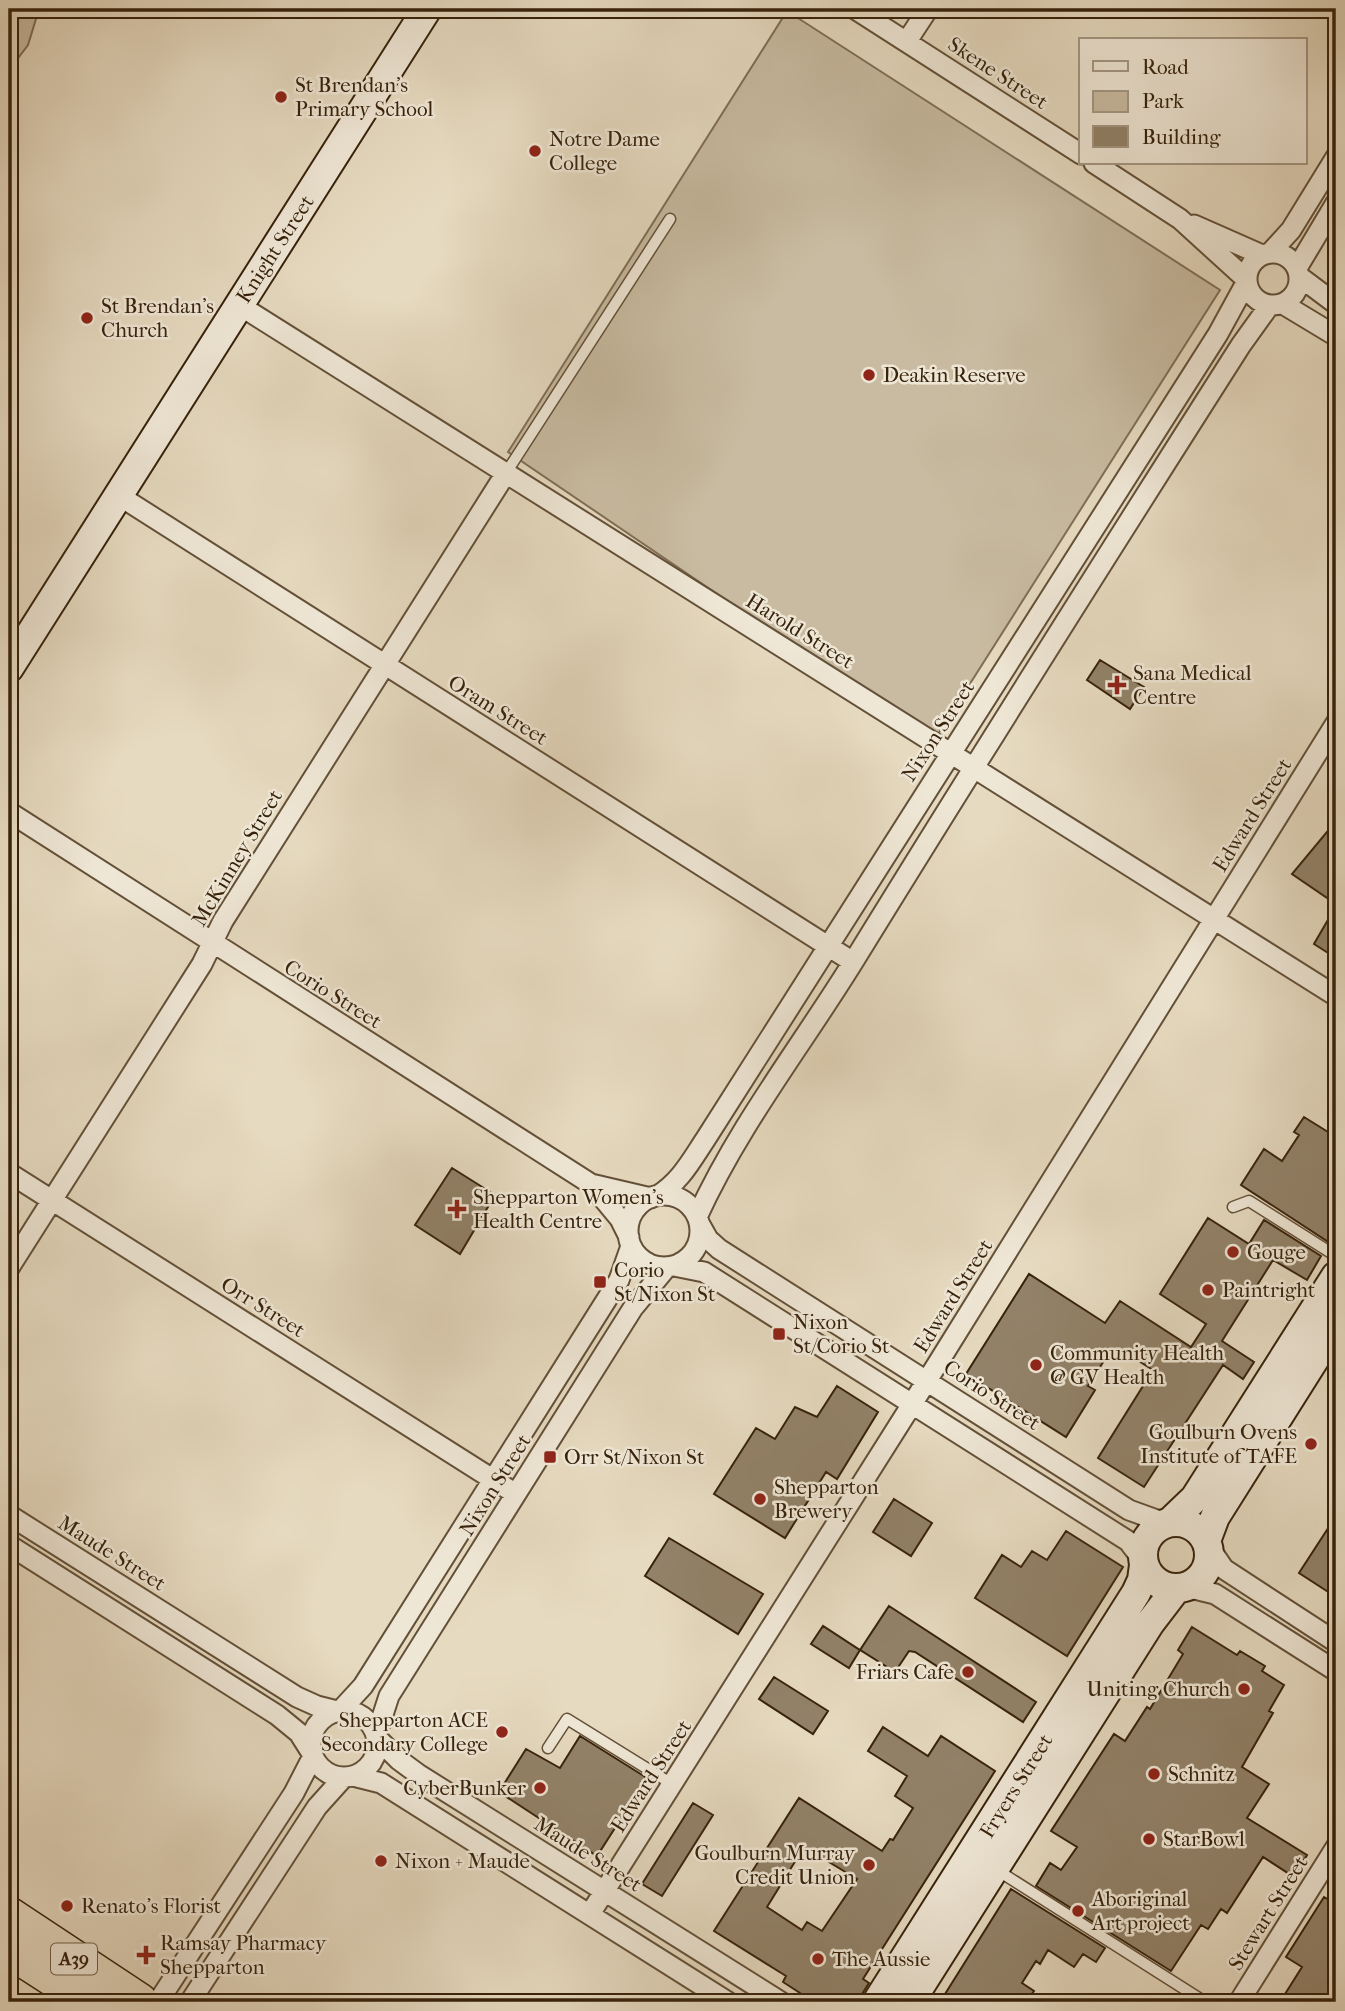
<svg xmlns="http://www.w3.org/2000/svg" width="1345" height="2011" viewBox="0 0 1345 2011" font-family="'IM FELL French Canon',serif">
<rect width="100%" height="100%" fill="#e6dac0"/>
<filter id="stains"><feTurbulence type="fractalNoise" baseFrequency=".00286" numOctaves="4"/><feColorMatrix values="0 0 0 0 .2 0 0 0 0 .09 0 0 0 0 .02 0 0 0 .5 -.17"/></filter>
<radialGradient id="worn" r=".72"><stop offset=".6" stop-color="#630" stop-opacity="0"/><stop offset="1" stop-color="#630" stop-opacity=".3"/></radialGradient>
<!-- green -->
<path fill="#c8bba1" stroke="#806e56" stroke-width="2" d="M 9,9 L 39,9 L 28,45 L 9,70 Z
M 787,11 L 1220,290 L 938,734 L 726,600 L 508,452 Z"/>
<!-- building -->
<path fill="#928269" stroke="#37220b" stroke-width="2" fill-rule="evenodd" d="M 1100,660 L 1144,687 L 1130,709 L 1087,680 Z
M 1336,821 L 1336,904 L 1292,874 Z
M 1336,906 L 1336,958 L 1314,944 Z
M 1304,1117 L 1336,1137 L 1336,1233 L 1330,1243 L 1241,1185 L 1264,1149 L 1282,1161 L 1299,1135 L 1294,1132 Z
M 452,1168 L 495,1195 L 460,1254 L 415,1225 Z
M 1208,1218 L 1249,1244 L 1264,1220 L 1321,1256 L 1307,1280 L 1273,1260 L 1222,1341 L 1254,1362 L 1243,1379 L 1223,1365 L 1144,1487 L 1098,1458 L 1153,1370 L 1121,1350 L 1114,1361 L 1107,1356 L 1088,1386 L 1095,1390 L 1066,1437 L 966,1374 L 1029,1274 L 1105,1323 L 1120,1301 L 1191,1347 L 1206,1324 L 1160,1294 Z
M 837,1386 L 878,1412 L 837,1479 L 826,1472 L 785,1538 L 714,1494 L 756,1428 L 775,1439 L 795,1407 L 817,1417 Z
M 894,1499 L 932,1523 L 911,1556 L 873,1532 Z
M 1336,1516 L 1336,1597 L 1299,1573 Z
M 1066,1531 L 1123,1567 L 1067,1656 L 975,1598 L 1002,1555 L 1021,1567 L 1032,1551 L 1047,1560 Z
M 669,1538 L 763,1594 L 738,1634 L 645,1576 Z
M 889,1606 L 1036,1702 L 1023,1722 L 915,1652 L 909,1651 L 895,1672 L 860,1650 L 849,1668 L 811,1644 L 823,1626 L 860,1650 Z
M 1192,1627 L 1237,1655 L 1240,1651 L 1265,1666 L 1262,1671 L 1284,1685 L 1269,1711 L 1273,1713 L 1242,1767 L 1269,1784 L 1247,1818 L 1307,1855 L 1294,1877 L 1263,1857 L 1227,1913 L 1221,1909 L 1208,1929 L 1201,1925 L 1171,1971 L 1036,1886 L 1050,1863 L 1061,1870 L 1077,1847 L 1051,1831 L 1114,1734 L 1125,1741 L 1147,1707 L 1150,1709 L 1183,1654 L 1178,1650 Z
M 774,1677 L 828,1711 L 813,1734 L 759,1699 Z
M 883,1727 L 928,1756 L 941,1736 L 995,1771 L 863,1979 L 869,1983 L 857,2002 L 814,2002 L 783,1982 L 786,1976 L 714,1931 L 799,1798 L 882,1851 L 890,1839 L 893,1840 L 913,1808 L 895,1796 L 907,1776 L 868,1751 ZM 804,1847 L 857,1879 L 822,1931 L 807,1922 L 802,1930 L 767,1907 Z
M 580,1736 L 647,1778 L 597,1856 L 499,1792 L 526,1749 L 560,1768 Z
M 693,1803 L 713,1815 L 662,1896 L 642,1884 Z
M 1011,1889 L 1105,1948 L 1096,1962 L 1083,1954 L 1074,1967 L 1048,1950 L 1040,1964 L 1036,1961 L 1022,1983 L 1034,1991 L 1026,2002 L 940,2002 Z
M 1324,1897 L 1336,1904 L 1336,2002 L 1280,2002 L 1302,1967 L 1286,1957 Z"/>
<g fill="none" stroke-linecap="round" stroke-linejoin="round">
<defs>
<path id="lane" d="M 506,473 L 670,219
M 1233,1207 L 1249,1201 L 1336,1256
M 548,1748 L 567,1719 L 672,1784
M 997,1870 L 1205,2002"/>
<path id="street" d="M 855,9 L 1081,154
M 907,41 L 928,9
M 1094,163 L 1180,219 L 1247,280
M 1194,225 L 1262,255
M1247 279a26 26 0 1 1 52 0a26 26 0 1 1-52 0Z
M 1270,253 L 1291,230 L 1336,157
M 1297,268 L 1336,203
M 1300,277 L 1336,304
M 1283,304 L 1336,336
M 239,305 L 1336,996
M 118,495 L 853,962
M 9,812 L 591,1184 L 651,1198
M 9,1173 L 516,1494
M 591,1184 L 620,1219 L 629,1237
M628 1231a36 36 0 1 1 72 0a36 36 0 1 1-72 0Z
M 657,1196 C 680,1182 691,1161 705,1140 L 1218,334 L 1247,281
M 697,1217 C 739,1125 802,1045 855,959 C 982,753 1111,549 1241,345 L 1269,306
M 699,1223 L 708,1239 L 719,1249 L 1129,1510 L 1165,1523
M 674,1266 L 704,1272 L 1128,1541 L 1142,1559
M 9,1268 L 202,964 L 223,921 L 506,473
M 9,1515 L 297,1697 L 317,1706 L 337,1711
M 9,1545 L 277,1715 L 299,1733 L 311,1752
M 1209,1547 L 1224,1569 L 1336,1642
M 1186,1587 L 1215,1594 L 1336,1671
M 340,1711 L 363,1686 L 619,1280 L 631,1246
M311 1744a33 33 0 1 1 66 0a33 33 0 1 1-66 0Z
M 376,1736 L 389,1696 L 633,1308 L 667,1267
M 377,1738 L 399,1760 L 418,1774 L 781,2002
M 353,1776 L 381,1783 L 728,2002
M 590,1914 L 938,1363 L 1336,723
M 158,2002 L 294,1793 L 313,1756
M 190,2002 L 317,1807 L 344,1777
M 1239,2002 L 1336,1847"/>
<path id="secondary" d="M 9,668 L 427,9
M1143 1555a33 33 0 1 1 66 0a33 33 0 1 1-66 0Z
M 1170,1522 L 1195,1498 L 1336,1276
M 1206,1541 L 1215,1517 L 1336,1325
M 877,2002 L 1136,1593 L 1142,1580 L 1144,1565
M 910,2002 L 1150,1623 L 1176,1589"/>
<path id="highway" d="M 9,1916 L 139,2002
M 9,1949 L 91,2002"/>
</defs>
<!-- lane casing -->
<use href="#lane" stroke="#635038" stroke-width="13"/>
<!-- street casing -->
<use href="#street" stroke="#635038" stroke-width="23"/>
<!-- secondary casing -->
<use href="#secondary" stroke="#37220b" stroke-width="32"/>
<!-- highway casing -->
<use href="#highway" stroke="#37220b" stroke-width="40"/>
<!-- lane -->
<use href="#lane" stroke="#efe7d6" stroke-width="10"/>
<!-- street -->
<use href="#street" stroke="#efe7d6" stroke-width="19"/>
<!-- secondary -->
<use href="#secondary" stroke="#efe7d6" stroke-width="28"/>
<!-- highway -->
<use href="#highway" stroke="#e6dac0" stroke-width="37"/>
</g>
<!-- markers -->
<g fill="#8f2418" stroke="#efe7d6" stroke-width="2.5">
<circle cx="281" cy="97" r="7"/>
<circle cx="535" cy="151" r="7"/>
<circle cx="87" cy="318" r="7"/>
<circle cx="869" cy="375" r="7"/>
<path d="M1113.5 674.5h7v7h7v7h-7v7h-7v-7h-7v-7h7z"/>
<path d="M453.5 1198.5h7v7h7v7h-7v7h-7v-7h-7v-7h7z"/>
<circle cx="1233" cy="1252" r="7"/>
<rect x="593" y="1275" width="14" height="14" rx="3.5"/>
<circle cx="1208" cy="1290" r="7"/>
<rect x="772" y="1327" width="14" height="14" rx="3.5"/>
<circle cx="1036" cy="1365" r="7"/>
<circle cx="1311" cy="1444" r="7"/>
<rect x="543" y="1450" width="14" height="14" rx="3.5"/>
<circle cx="760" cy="1499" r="7"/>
<circle cx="968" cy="1672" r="7"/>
<circle cx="1244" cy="1689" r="7"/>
<circle cx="502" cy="1732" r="7"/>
<circle cx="1154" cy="1774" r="7"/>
<circle cx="540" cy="1788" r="7"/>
<circle cx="1149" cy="1839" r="7"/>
<circle cx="381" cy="1861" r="7"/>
<circle cx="869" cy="1865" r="7"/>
<circle cx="67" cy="1906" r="7"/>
<circle cx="1078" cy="1911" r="7"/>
<path d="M142.5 1944.5h7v7h7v7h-7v7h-7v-7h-7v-7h7z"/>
<circle cx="818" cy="1959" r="7"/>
</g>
<g text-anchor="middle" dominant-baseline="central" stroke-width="5" stroke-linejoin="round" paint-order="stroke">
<!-- shield labels -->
<rect fill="#efe7d6" stroke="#6e5d48" stroke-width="2" x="51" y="1943.5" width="46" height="31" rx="5"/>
<g font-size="19" font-weight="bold" fill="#37220b">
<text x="74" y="1959">A39</text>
</g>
<!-- street labels -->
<g font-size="21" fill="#37220b" stroke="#efe7d6">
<text transform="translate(998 73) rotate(33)">Skene Street</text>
<text transform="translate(275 249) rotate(-57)">Knight Street</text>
<text transform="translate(800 631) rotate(32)">Harold Street</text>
<text transform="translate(498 710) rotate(32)">Oram Street</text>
<text transform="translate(938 731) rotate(-57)">Nixon Street</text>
<text transform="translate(1252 815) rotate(-58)">Edward Street</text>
<text transform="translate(237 858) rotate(-59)">McKinney Street</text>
<text transform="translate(333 994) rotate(32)">Corio Street</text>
<text transform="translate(953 1296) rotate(-58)">Edward Street</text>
<text transform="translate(263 1307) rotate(32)">Orr Street</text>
<text transform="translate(992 1395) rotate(33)">Corio Street</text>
<text transform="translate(495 1485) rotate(-58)">Nixon Street</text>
<text transform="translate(112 1553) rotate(32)">Maude Street</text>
<text transform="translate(651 1776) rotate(-57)">Edward Street</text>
<text transform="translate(1016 1786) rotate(-58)">Fryers Street</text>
<text transform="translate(588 1854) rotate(32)">Maude Street</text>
<text transform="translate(1268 1913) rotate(-58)">Stewart Street</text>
</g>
<!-- poi labels -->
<g font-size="21" fill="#37220b" stroke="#efe7d6" text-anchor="start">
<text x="295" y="85">St Brendan's<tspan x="295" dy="24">Primary School</tspan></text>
<text x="549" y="139">Notre Dame<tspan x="549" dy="24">College</tspan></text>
<text x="101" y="306">St Brendan's<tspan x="101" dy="24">Church</tspan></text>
<text x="883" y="375">Deakin Reserve</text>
<text x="1133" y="673">Sana Medical<tspan x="1133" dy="24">Centre</tspan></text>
<text x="473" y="1197">Shepparton Women's<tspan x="473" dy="24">Health Centre</tspan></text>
<text x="1247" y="1252">Gouge</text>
<text x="614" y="1270">Corio<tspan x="614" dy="24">St/Nixon St</tspan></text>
<text x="1222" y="1290">Paintright</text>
<text x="793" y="1322">Nixon<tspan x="793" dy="24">St/Corio St</tspan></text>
<text x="1050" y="1353">Community Health<tspan x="1050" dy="24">@ GV Health</tspan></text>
<text x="1297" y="1432" text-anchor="end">Goulburn Ovens<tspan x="1297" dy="24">Institute of TAFE</tspan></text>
<text x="564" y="1457">Orr St/Nixon St</text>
<text x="774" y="1487">Shepparton<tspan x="774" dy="24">Brewery</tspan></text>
<text x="954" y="1672" text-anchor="end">Friars Cafe</text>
<text x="1230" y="1689" text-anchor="end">Uniting Church</text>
<text x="488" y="1720" text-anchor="end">Shepparton ACE<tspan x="488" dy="24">Secondary College</tspan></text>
<text x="1168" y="1774">Schnitz</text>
<text x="526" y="1788" text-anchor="end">CyberBunker</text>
<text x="1163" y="1839">StarBowl</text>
<text x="855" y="1853" text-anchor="end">Goulburn Murray<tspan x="855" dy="24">Credit Union</tspan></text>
<text x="395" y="1861">Nixon + Maude</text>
<text x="1092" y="1899">Aboriginal<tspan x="1092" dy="24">Art project</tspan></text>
<text x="81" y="1906">Renato's Florist</text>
<text x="160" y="1943">Ramsay Pharmacy<tspan x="160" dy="24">Shepparton</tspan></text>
<text x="832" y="1959">The Aussie</text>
</g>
</g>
<!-- margin -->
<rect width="1345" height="2011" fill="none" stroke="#e6dac0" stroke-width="35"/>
<rect x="10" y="10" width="1324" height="1990" fill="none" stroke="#37220b" stroke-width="3.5"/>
<rect x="18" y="18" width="1310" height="1976" fill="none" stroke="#37220b" stroke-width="2"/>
<!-- legend -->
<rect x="1079" y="38" width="228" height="126" fill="#efe7d6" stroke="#a59885" stroke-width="2"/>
<rect x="1093" y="61" width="35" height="10" fill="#efe7d6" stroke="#a59885" stroke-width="2"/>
<text x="1142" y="74" font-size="21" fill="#37220b">Road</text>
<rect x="1093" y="91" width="35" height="21" fill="#c8bba1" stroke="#a59885" stroke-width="2"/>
<text x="1142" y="108" font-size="21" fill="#37220b">Park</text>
<rect x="1093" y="126" width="35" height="21" fill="#928269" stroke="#a59885" stroke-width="2"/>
<text x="1142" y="144" font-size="21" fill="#37220b">Building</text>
<rect width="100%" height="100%" filter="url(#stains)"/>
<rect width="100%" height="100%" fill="url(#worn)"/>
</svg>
